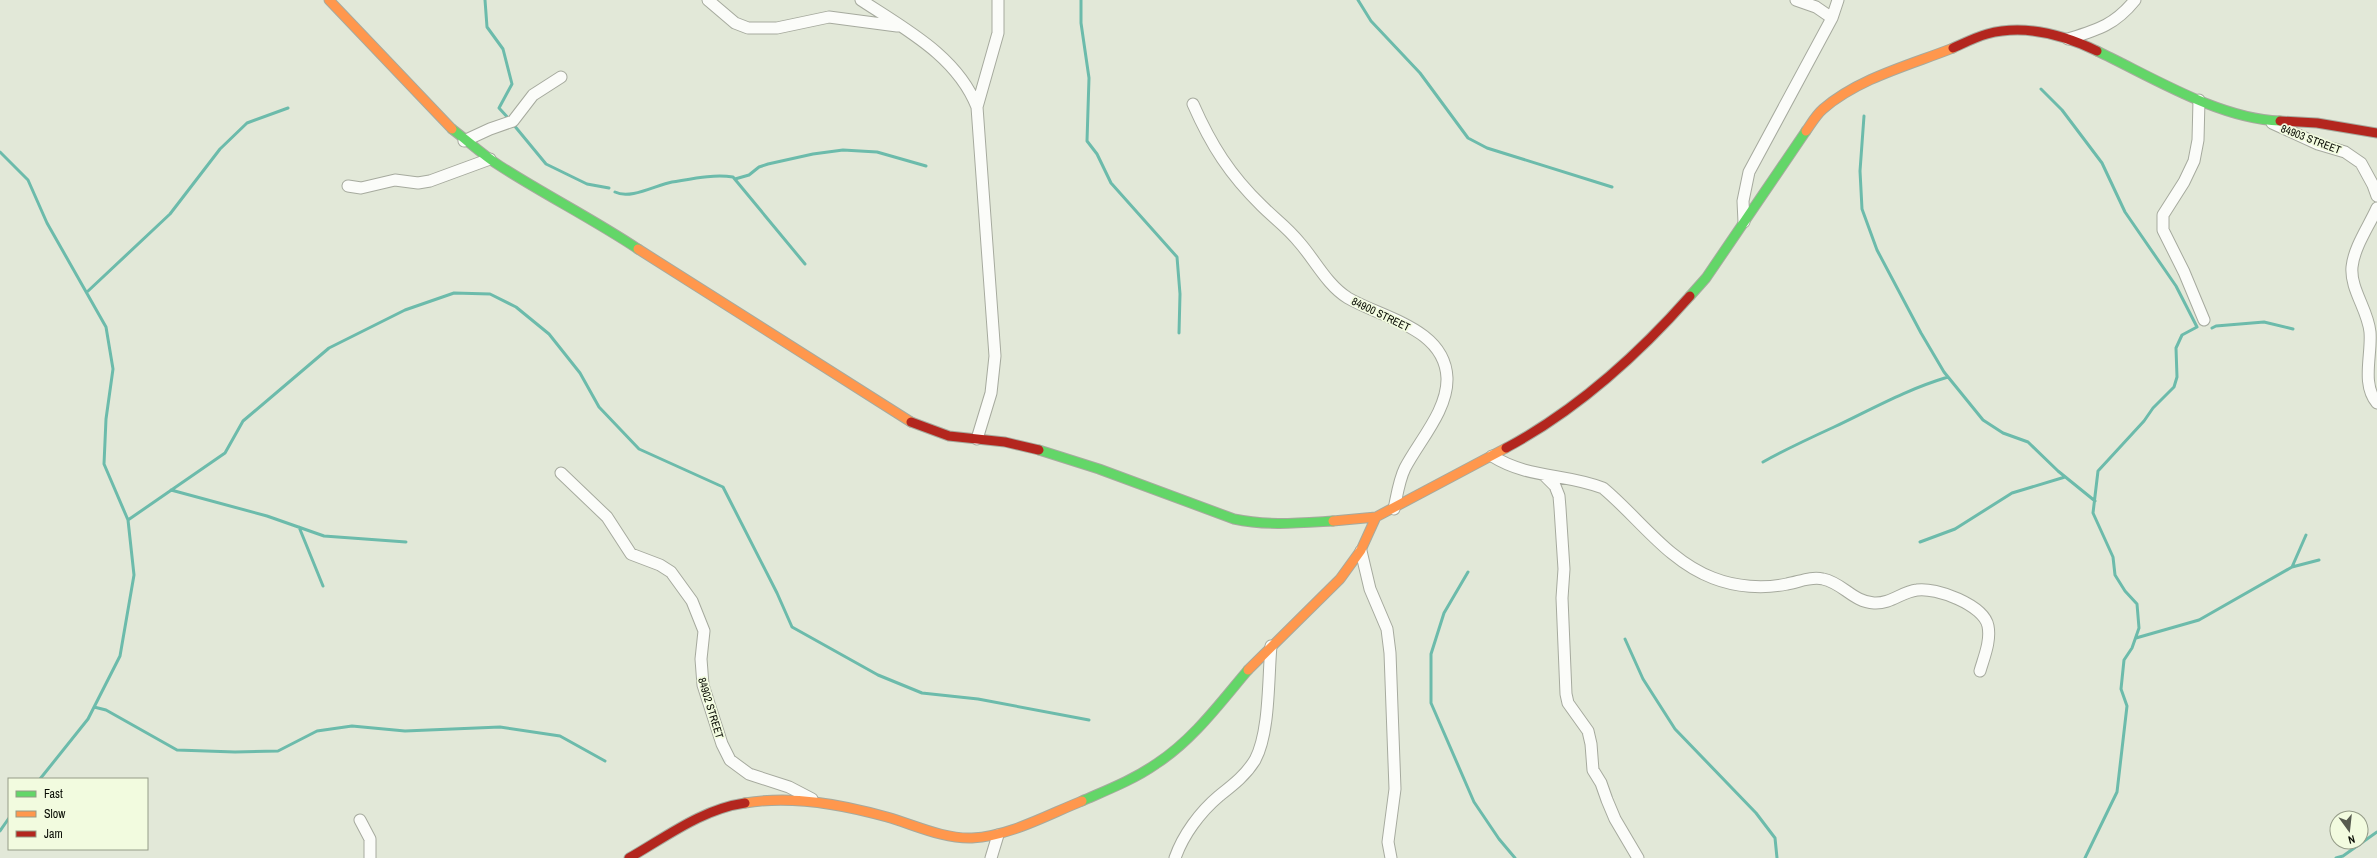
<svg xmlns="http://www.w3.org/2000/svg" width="2377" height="858" viewBox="0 0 2377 858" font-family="'Archivo Narrow',sans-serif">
<rect width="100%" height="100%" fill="#e2e8d8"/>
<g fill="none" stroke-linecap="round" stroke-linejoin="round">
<!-- stream -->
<path stroke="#6cbbab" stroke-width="3" d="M 485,0 L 487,27 L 503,49 L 512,84 L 499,108 L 510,120
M 1081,0 L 1081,23 L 1089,78 L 1087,141 L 1097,154 L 1111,183 L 1177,257 L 1180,294 L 1179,333
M 1358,0 L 1371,21 L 1420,73 L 1468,138 L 1487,148 L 1612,187
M 2041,89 L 2062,110 L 2102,163 L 2125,212 L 2176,286 L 2197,327 L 2182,335 L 2176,348 L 2177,377 L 2174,387 L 2153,408 L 2144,421 L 2098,471 L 2093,513 L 2113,557 L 2115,575 L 2125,591 L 2137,604 L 2139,628 L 2132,648 L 2124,660 L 2121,689 L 2127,706 L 2117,792 L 2085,858
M 1864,116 L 1860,171 L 1862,209 L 1877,250 L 1921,333 L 1944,372 L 1983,420 L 2003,433 L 2028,442 L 2058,471 L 2095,501
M 513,124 L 546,164 L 587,184 L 609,188
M 0,152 L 28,180 L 47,223 L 106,327 L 113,369 L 106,419 L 104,464 L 128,520 L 134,575 L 120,656 L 88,719 L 40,779
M 735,179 L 749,175 L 759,167 L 768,164 L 813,154 L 843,150 L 877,152 L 926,166
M 615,192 C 630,200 656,185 672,182 C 691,179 713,174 733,177 L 805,264
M 87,292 L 170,214 L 220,149 L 247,123 L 288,108
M 2212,328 L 2216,326 L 2264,322 L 2293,329
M 1763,462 C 1786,449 1810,438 1834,427 C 1874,408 1905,390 1948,377
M 171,490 L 267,516 L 324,536 L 406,542
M 128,520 L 225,453 L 243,421 L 329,348 L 405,310 L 454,293 L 490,294 L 516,307 L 549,334 L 580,373 L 599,407 L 639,449 L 723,487 L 777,593 L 792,627 L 878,675 L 922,693 L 978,699 L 1089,720
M 299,527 L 323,586
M 1920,542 L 1955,529 L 2012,493 L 2065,477
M 2292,567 L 2306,535
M 1468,572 L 1444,613 L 1431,654 L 1431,703 L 1474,802 L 1499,839 L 1515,858
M 2136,638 L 2199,620 L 2292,567 L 2319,560
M 1625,639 L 1643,679 L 1675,729 L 1756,813 L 1775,838 L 1777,858
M 94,707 L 106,710 L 177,750 L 235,752 L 278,751 L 317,731 L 352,726 L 405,731 L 500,727 L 560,736 L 605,761
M 0,831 L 9,818
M 2336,858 L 2343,856 L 2377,832"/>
<defs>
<path id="street" d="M 708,0 L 735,23 L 748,28 L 777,28 L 829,17 L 897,26
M 861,0 C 905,29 957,56 977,107 L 995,356 L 991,393 L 977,439
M 1796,0 L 1816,7 L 1832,18
M 2068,39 C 2097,30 2115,25 2135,0
M 2199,100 L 2198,140 L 2194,161 L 2184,182 L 2163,215 L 2163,230 L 2184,272 L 2204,320
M 1193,104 C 1211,145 1230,175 1262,206 C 1274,218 1288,228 1299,242 C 1315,260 1327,285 1348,298 C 1382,318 1445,328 1447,378 C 1448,410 1419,441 1405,468 C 1399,480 1397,495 1394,509
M 977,107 L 998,33 L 998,0
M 2272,123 L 2318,144 L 2345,152 L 2361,163 L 2373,185 L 2377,196
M 464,141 L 490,129 L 513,121 L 533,95 L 561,77
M 348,186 L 361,188 L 395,180 L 418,183 L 430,181 L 490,159
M 2377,208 C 2369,226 2354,247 2352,267 C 2350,289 2368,310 2370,332 C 2372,355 2361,384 2377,403
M 1744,222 L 1743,201 L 1749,172 L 1832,18 L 1838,0
M 1492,456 C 1529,479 1565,473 1603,488 C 1639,518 1668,561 1713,578 C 1736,587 1763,589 1787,584 C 1799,582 1811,576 1823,579 C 1843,583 1853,602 1874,603 C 1891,604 1901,592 1917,590 C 1936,587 1984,605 1988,626 C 1991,641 1984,657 1980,671
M 561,473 L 607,517 L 631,554 L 660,565 L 671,572 L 692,601 L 704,631 L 701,659 L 703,685 L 722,744 L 730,760 L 749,774 L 789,787 L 812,799
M 1545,476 L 1555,486 L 1559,496 L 1560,508 L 1564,569 L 1562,598 L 1566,694 L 1568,703 L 1588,731 L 1591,744 L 1593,770 L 1601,783 L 1607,800 L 1615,819 L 1638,858
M 1361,551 L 1370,589 L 1387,629 L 1390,653 L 1395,789 L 1388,842 L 1391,858
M 360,820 L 370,839 L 370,858
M 991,858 L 998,835
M 1175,858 C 1183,835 1200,812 1219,796 C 1233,785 1245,776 1255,760 C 1270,732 1268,678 1271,646"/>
<path id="fast" d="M 2097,51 C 2152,77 2219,119 2280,121
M 452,129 C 468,141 483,155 500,166 C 545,195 593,219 638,249
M 1690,296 L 1706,278 L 1806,131
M 1039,450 L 1099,469 L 1234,519 C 1267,526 1299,523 1333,521
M 1082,801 C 1107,790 1133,780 1156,764 C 1193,740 1220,703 1248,670"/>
<path id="slow" d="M 329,0 L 452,129
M 1806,131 C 1811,124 1816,115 1823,109 C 1859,78 1910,65 1953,48
M 638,249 L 911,422
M 1333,521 L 1376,517 L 1506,448
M 1248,670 L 1340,579 L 1361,550 L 1376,517
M 745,803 C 792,795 841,804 887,817 C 915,825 943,839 972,838 C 1010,836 1047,815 1082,801"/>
<path id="jam" d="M 1953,48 C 1964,43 1976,37 1987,34 C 2024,24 2064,35 2097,51
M 2280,121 L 2317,123 L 2377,133
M 911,422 L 949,436 L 1005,442 L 1039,450
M 1506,448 C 1577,410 1637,356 1690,296
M 629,858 C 666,837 702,809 745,803"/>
</defs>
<!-- street casing -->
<use href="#street" stroke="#a6aa9e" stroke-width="13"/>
<!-- fast casing -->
<use href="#fast" stroke="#a6aa9e" stroke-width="11"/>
<!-- slow casing -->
<use href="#slow" stroke="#a6aa9e" stroke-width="11"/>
<!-- jam casing -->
<use href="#jam" stroke="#a6aa9e" stroke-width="11"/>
<!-- street -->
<use href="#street" stroke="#fbfcf9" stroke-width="11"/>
<!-- fast -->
<use href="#fast" stroke="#63d668" stroke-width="9"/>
<!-- slow -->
<use href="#slow" stroke="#ff974d" stroke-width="9"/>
<!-- jam -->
<use href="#jam" stroke="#b3261e" stroke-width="9"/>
</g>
<g text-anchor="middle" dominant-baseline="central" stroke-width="3.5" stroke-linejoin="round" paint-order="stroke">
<!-- street labels -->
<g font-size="11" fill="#0a0d05" stroke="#f2fbdf">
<text transform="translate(2311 139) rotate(21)">84903 STREET</text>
<text transform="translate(1381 314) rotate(26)">84900 STREET</text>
<text transform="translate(711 708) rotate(73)">84902 STREET</text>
</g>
</g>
<!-- legend -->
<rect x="8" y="778" width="140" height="72" fill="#f2fbdf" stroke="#959c88"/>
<rect x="16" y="791" width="20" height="6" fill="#63d668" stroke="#959c88"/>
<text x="44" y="798" font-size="12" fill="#0a0d05">Fast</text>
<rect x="16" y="811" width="20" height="6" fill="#ff974d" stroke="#959c88"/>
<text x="44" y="818" font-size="12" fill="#0a0d05">Slow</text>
<rect x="16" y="831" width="20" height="6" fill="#b3261e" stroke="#959c88"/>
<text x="44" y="838" font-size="12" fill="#0a0d05">Jam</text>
<!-- north arrow -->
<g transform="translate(2349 830) rotate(165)"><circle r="19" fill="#f2fbdf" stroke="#959c88"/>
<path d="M0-3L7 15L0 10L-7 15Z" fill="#565a4f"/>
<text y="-6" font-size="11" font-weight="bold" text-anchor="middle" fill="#0a0d05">N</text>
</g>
</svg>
